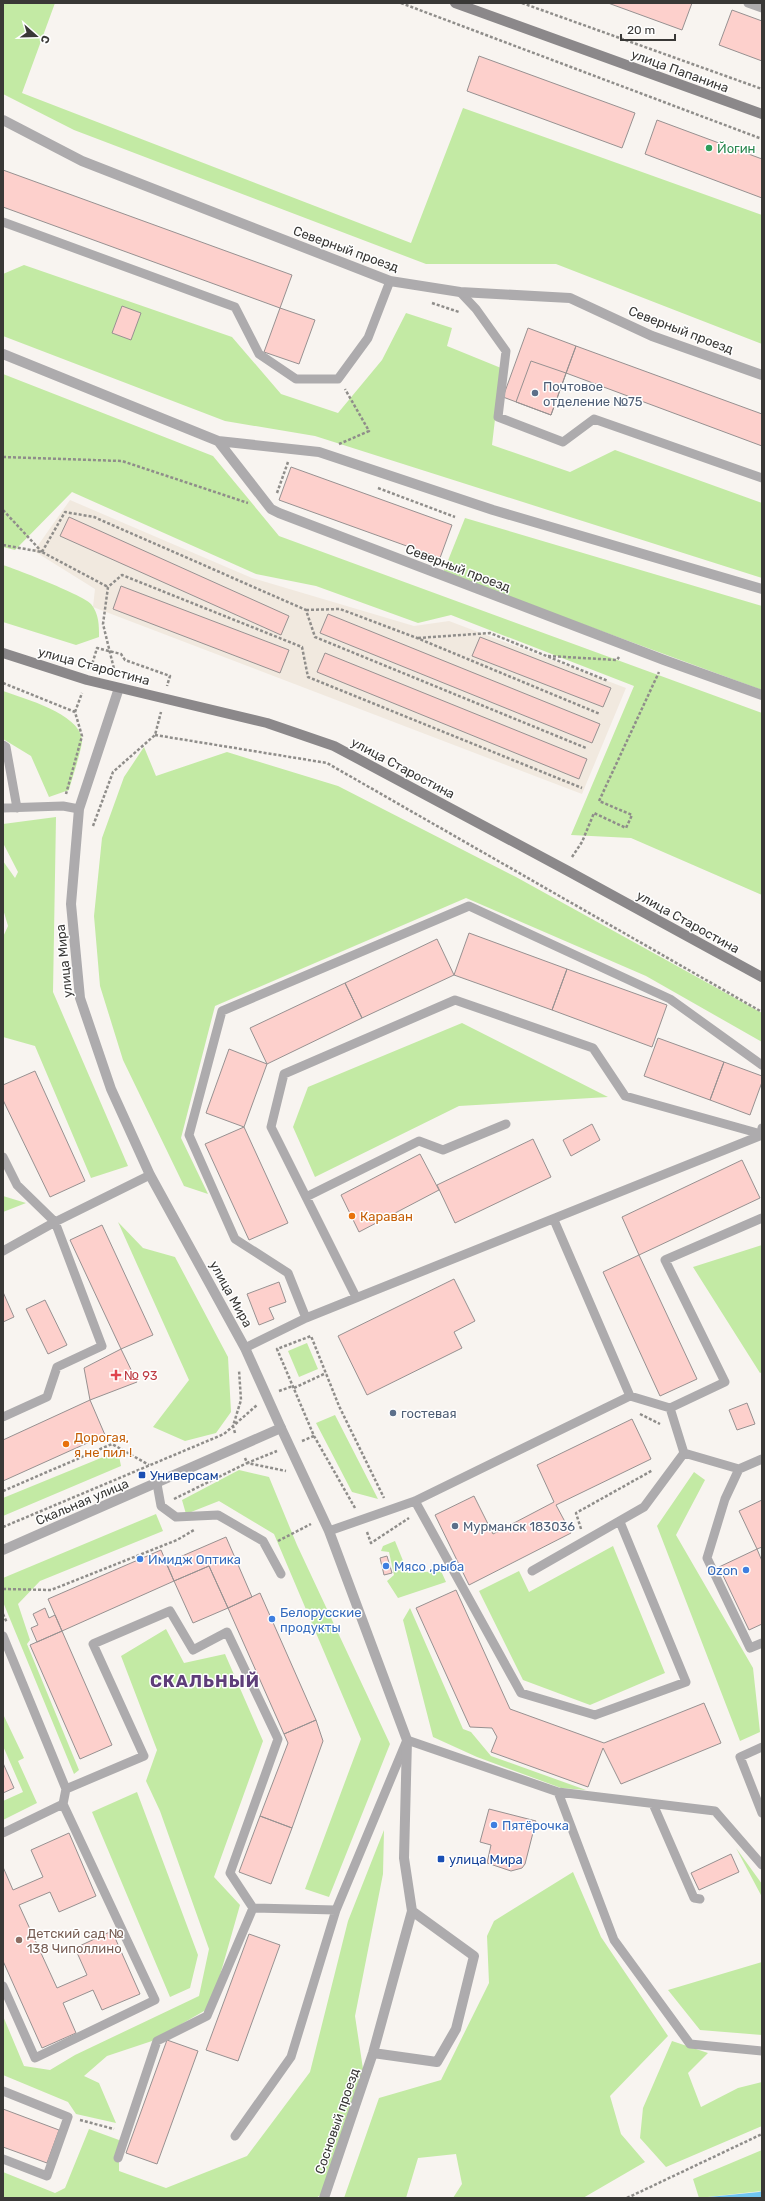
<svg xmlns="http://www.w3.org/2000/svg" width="765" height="2201" viewBox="0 0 765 2201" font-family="Rubik,sans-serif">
<rect width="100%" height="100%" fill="#f8f4f0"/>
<!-- built -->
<path fill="#f1e9df" d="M 70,500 L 252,578 L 414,626 L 449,621 L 626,688 L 582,794 L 93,607 L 95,589 L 34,551 Z"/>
<!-- green -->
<path fill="#c3eaa4" d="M 3,3 L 55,3 L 22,93 L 411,243 L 463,108 L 762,215 L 762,344 L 556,264 L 426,264 L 74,130 L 3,94 Z
M 24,265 L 232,337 L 281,394 L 338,413 L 382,360 L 406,313 L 452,328 L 447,346 L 501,368 L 492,445 L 570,472 L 615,450 L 762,503 L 762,578 L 315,436 L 225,421 L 3,336 L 3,274 Z
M 3,374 L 213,456 L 279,536 L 762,713 L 762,895 L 631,838 L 571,835 L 634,686 L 451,615 L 418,623 L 316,586 L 256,574 L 72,492 L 15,550 L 3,547 Z
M 465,518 L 762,606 L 762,690 L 443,573 Z
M 3,565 C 16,569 85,596 91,604 C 99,614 99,625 99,637 L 76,645 L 3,622 Z
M 3,691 C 25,699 78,713 82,739 C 83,747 71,781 69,790 L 49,797 L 31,756 L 3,739 Z
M 144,747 L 156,776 L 227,752 L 338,786 L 516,877 L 762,1013 L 762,1042 L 646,976 L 466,898 L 215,1006 L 181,1138 L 208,1194 L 184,1186 L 123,1060 L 100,986 L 94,916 L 102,838 L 124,777 Z
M 56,817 L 53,992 L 128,1166 L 91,1178 L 35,1046 L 3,1037 L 3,937 L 8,926 L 3,909 L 3,861 L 15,878 L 18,872 L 3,843 L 3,824 Z
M 462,1023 L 608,1097 L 459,1106 L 315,1177 L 293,1127 L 308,1087 Z
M 3,1196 L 26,1203 L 3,1212 Z
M 118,1222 L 143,1248 L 175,1257 L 228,1357 L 231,1412 L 216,1433 L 185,1441 L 153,1427 L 189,1380 Z
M 762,1245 L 762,1372 L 760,1373 L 693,1267 Z
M 307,1343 L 318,1369 L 299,1377 L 288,1351 Z
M 335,1415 L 378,1499 L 352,1492 L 316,1423 Z
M 118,1451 L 121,1466 L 3,1516 L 3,1498 Z
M 239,1470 L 269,1477 L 297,1545 L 390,1744 L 329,1897 L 305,1889 L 361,1739 L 274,1534 L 219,1501 L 186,1514 L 182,1500 Z
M 694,1472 L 705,1480 L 676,1535 L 753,1668 L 760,1732 L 740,1741 L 657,1526 Z
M 156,1514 L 163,1531 L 40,1581 L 18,1604 L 30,1640 L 27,1644 L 79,1770 L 74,1774 L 3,1602 L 3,1578 Z
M 395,1541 L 408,1573 L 441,1571 L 446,1582 L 398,1598 L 387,1581 L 394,1575 L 389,1552 L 381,1551 L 383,1546 Z
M 613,1546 L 665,1673 L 590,1705 L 523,1680 L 479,1591 L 519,1571 L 529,1592 Z
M 410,1608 L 463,1729 L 471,1732 L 491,1756 L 586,1790 L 561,1788 L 477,1757 L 433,1737 L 403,1620 Z
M 166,1629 L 184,1663 L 225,1654 L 263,1741 L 214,1877 L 240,1905 L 211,2007 L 152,2041 L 107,2056 L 84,2076 L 99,2083 L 116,2123 L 76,2114 L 68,2102 L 3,2075 L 3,2016 L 24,2066 L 50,2070 L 75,2055 L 199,1996 L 209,1949 L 160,1811 L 146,1781 L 157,1750 L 121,1656 Z
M 3,1714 L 24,1758 L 18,1761 L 37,1803 L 3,1820 L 3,1801 L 23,1792 L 3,1746 Z
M 137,1792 L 198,1955 L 190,1988 L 170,1997 L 92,1812 Z
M 384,1830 L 383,1874 L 355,2016 L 363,2069 L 322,2194 L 316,2198 L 3,2198 L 3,2172 L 55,2193 L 65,2188 L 89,2129 L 119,2140 L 119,2171 L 166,2188 L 247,2156 L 310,2072 L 348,1921 Z
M 736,1848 L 762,1884 L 762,1897 Z
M 573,1872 L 601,1937 L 668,2036 L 610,2096 L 621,2134 L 645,2162 L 583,2198 L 453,2198 L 462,2184 L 456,2154 L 418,2158 L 406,2198 L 344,2198 L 379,2098 L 441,2080 L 489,1983 L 487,1936 L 494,1921 Z
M 762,1962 L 762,2035 L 700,2030 L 668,1990 Z
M 672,2041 L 708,2053 L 688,2073 L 701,2107 L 738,2088 L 762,2082 L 762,2126 L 666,2167 L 640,2138 L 643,2108 Z
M 762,2150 L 762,2191 L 699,2198 L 693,2179 Z"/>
<!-- water -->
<path fill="#71c6f2" d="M 762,2191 L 762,2198 L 699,2198 L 759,2192 Z"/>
<!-- building -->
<path fill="#fdd0cc" stroke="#979191" d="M 608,3 L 692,3 L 682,30 Z
M 732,10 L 762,21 L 762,61 L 719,45 Z
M 479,56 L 635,113 L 622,148 L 467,91 Z
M 657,120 L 762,159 L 762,198 L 645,154 Z
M 3,170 L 292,275 L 280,308 L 3,207 Z
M 122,306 L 141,313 L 131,340 L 112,333 Z
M 280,308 L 315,320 L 299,364 L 264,352 Z
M 528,328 L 576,346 L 551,415 L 503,397 Z
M 576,346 L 762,414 L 762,446 L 566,373 Z
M 531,361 L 566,373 L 551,415 L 516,402 Z
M 291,467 L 452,525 L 440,558 L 279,500 Z
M 69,517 L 289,616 L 281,635 L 60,536 Z
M 121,586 L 289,650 L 280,673 L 113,609 Z
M 328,614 L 600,724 L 592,743 L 320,633 Z
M 480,637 L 611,688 L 603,707 L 472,656 Z
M 325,653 L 587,759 L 579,779 L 317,672 Z
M 469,933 L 567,969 L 552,1010 L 454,975 Z
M 437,939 L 454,975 L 362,1018 L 345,983 Z
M 567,969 L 667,1005 L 652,1047 L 552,1010 Z
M 345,983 L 362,1018 L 267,1064 L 250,1028 Z
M 658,1038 L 724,1062 L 710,1100 L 644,1076 Z
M 229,1049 L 267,1064 L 244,1127 L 206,1113 Z
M 724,1062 L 762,1076 L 762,1082 L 750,1115 L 710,1100 Z
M 35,1071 L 85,1181 L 50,1197 L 3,1100 L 3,1085 Z
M 592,1124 L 600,1140 L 571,1156 L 563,1140 Z
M 244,1127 L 288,1223 L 249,1240 L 205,1144 Z
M 533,1139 L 551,1177 L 455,1223 L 437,1185 Z
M 420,1154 L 439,1190 L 359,1232 L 341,1195 Z
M 742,1160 L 760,1198 L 639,1255 L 622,1217 Z
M 102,1225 L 153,1335 L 121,1349 L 70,1240 Z
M 639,1255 L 697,1379 L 660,1396 L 603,1272 Z
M 454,1279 L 475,1321 L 454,1332 L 462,1348 L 367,1395 L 338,1336 Z
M 279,1282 L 286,1302 L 269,1308 L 274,1319 L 259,1325 L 247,1294 Z
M 3,1292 L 14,1317 L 3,1322 Z
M 45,1300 L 67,1345 L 48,1354 L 26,1309 Z
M 121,1349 L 137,1382 L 90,1400 L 84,1368 Z
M 90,1400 L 105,1435 L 3,1481 L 3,1440 Z
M 747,1403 L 755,1424 L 737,1430 L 729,1410 Z
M 632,1419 L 651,1459 L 556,1505 L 571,1533 L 469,1585 L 435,1515 L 474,1496 L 493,1534 L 554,1502 L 537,1465 Z
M 762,1500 L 762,1547 L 757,1549 L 739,1511 Z
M 226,1537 L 252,1597 L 228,1608 L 209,1566 L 174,1581 L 166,1563 Z
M 757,1549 L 762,1561 L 762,1624 L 749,1630 L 719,1567 Z
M 161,1550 L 174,1581 L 62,1631 L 48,1599 Z
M 387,1556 L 392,1573 L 384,1575 L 380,1558 Z
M 209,1566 L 228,1608 L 193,1623 L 174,1581 Z
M 456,1590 L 510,1709 L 604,1743 L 704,1703 L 721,1743 L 621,1784 L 603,1748 L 588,1787 L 491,1752 L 497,1737 L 492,1728 L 470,1727 L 416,1608 Z
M 260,1593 L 316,1720 L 284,1734 L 228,1608 Z
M 45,1608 L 49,1618 L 55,1615 L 62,1631 L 37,1642 L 31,1628 L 38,1625 L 33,1614 Z
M 62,1631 L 112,1745 L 80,1759 L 30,1645 Z
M 316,1720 L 323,1741 L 292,1828 L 260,1816 L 288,1743 L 284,1734 Z
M 3,1763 L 14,1788 L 3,1793 Z
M 489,1809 L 536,1821 L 525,1864 L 522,1868 L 511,1871 L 487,1863 L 491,1845 L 480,1842 Z
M 260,1816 L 292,1828 L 271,1884 L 239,1872 Z
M 69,1833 L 96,1896 L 59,1912 L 50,1892 L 19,1905 L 57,1988 L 87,1975 L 75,1948 L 112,1931 L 140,1994 L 102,2010 L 93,1990 L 63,2003 L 76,2033 L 42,2048 L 3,1961 L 3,1867 L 13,1890 L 43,1877 L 31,1850 Z
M 731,1854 L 739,1872 L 699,1890 L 691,1873 Z
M 249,1934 L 280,1945 L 238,2061 L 206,2050 Z
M 167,2040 L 198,2051 L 157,2164 L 126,2153 Z
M 3,2109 L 59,2130 L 47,2163 L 3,2147 Z"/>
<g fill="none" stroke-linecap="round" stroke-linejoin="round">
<!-- path -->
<path stroke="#8f8d8a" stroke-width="2.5" stroke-dasharray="3 2" stroke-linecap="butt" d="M 401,3 L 762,139
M 522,3 L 762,89
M 432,303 L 459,312
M 339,444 L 369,431 L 345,389
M 3,457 L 122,461 L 248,503
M 378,488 L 455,517
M 277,493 L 288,462
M 3,510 L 42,552
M 3,545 L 42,552 L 108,587
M 42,552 L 65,512 L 94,517 L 306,610 L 315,637 L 586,748
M 306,610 L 340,609 L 417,638 L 600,714
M 418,638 L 490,633 L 608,681
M 548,656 L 617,660 L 619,657
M 91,668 L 97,648 L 121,654 L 125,660 L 170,676 L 167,686
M 115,673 L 103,624 L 108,587 L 122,575 L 302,647 L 308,677 L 582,788
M 3,683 L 75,712 L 82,736 L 66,794
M 75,712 L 82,693
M 155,735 L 327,763 L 762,1012
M 93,826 L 113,772 L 155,735 L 161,712
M 572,857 L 582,842 L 594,813 L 626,828 L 632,815 L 599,801 L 659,672
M 294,1388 L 326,1373
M 279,1391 L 293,1386
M 640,1414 L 660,1424
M 235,1433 L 233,1426 L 241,1400 L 239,1370
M 302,1441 L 314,1436
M 245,1458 L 247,1463 L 277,1451
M 3,1491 L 112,1444 L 149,1465
M 174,1499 L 247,1463 L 286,1471
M 355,1508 L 314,1436 L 277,1349 L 311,1336 L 339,1406 L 384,1498
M 3,1527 L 224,1434 L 257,1405
M 581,1529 L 576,1513 L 653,1470
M 367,1532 L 371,1543 L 409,1518
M 278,1541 L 311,1524
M 3,1589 L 51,1590 L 177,1540 L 194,1530
M 3,1614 L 7,1623
M 80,2120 L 114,2129
M 627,2198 L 762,2134"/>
<!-- service -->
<path stroke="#adabad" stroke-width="9" d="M 748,3 L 762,8
M 3,222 L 235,307 L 259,354 L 296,379 L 338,379 L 368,338 L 390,281
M 460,292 L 476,309 L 506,351 L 498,417 L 563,442 L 594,419 L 762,478
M 3,745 L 6,747 L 17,808
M 3,808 L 63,806 L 79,809
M 3,1157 L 17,1185 L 55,1222 L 3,1251
M 306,1197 L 419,1141 L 443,1150 L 506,1124
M 554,1220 L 630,1396
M 356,1297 L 271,1127 L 284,1074 L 455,1000 L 593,1048 L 625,1096 L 761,1134 L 762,1128
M 306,1318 L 288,1273 L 235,1239 L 189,1135 L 222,1011 L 469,906 L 670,999 L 762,1065
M 245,1348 L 306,1318 L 762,1135
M 670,1408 L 725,1382 L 665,1260 L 762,1218
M 3,1417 L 47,1397 L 57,1367 L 102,1346 L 55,1222 L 150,1175
M 762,1459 L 739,1469 L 725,1499 L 707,1558 L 750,1648 L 762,1643
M 157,1484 L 161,1506 L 176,1517 L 218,1515 L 263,1541 L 281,1574
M 415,1501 L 521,1693 L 595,1715 L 686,1682 L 620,1522
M 329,1531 L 415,1501 L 630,1396 L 670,1408 L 684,1453 L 739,1469
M 532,1571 L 644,1507 L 684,1453
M 3,1636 L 66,1789 L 63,1804 L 155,2000 L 35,2058 L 3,1986
M 762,1747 L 740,1757 L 762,1813
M 66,1789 L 144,1756 L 93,1644 L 170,1611 L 193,1650 L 227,1632 L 278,1739 L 230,1873 L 253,1908 L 336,1910 L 407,1740 L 558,1792 L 715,1811 L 762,1865
M 558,1792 L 614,1940 L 690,2044 L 762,2051
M 653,1804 L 694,1898 L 700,1899
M 3,1833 L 63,1804
M 3,2091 L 68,2117 L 47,2176 L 3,2159
M 235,2136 L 291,2057 L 336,1910
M 118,2158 L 157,2041 L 207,2016 L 253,1908"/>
<!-- minor -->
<path stroke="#adabad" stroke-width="10" d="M 3,354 L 218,441 L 271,509 L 279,513 L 664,660 L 762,695
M 218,441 L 319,452 L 493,510 L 762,589
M 281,1428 L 329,1531 L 407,1740 L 404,1858 L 412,1911 L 373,2053 L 324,2198
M 373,2053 L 437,2062 L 456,2029 L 474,1956 L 412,1911"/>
<!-- tertiary -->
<path stroke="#adabad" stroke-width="10" d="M 3,120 L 82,161 L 390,281 L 460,292 L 570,298 L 652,336 L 762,375
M 3,1550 L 281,1428 L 245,1348 L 150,1175 L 111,1089 L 80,998 L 71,904 L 79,809 L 119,688"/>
<!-- secondary -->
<path stroke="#8b888a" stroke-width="10" d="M 455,3 L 762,114
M 3,653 L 87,680 L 267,723 L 334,746 L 568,871 L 762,977"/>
</g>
<!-- markers -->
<circle fill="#2e9e5b" stroke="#fff" stroke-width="1.5" cx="709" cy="148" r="4"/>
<g fill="#5c6f8a" stroke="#fff" stroke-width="1.5">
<circle cx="535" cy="393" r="4"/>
<circle cx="393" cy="1413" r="4"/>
<circle cx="455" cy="1526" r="4"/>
</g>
<g fill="#e8710a" stroke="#fff" stroke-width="1.5">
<circle cx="352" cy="1216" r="4"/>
<circle cx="66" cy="1444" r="4"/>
</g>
<path fill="#e0444e" stroke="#fff" stroke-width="1.5" d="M114 1369h4v4h4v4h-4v4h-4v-4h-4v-4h4z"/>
<g fill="#1a4fb4" stroke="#fff" stroke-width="1.5">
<rect x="138" y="1471" width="8" height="8" rx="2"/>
<rect x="437" y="1855" width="8" height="8" rx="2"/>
</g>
<g fill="#3f7fe0" stroke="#fff" stroke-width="1.5">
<circle cx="140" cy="1559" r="4"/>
<circle cx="386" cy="1566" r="4"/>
<circle cx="746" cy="1570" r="4"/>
<circle cx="272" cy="1619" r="4"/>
<circle cx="494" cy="1825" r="4"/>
</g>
<circle fill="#8d6e63" stroke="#fff" stroke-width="1.5" cx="19" cy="1940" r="4"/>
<g text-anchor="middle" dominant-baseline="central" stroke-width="3" stroke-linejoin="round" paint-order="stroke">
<!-- street labels -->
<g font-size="13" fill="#393836" stroke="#fff">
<text transform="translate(680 71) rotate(20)">улица Папанина</text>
<text transform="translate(346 249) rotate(20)">Северный проезд</text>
<text transform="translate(681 330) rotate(21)">Северный проезд</text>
<text transform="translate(458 568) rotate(21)">Северный проезд</text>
<text transform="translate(94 666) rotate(15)">улица Старостина</text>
<text transform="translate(403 768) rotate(28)">улица Старостина</text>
<text transform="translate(688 922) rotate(29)">улица Старостина</text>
<text transform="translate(64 961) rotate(-96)">улица Мира</text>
<text transform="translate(231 1294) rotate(61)">улица Мира</text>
<text transform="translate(82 1502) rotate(-23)">Скальная улица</text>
<text transform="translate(337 2121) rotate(-71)">Сосновый проезд</text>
</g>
<!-- leisure labels -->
<g font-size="13" fill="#27864d" stroke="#fff" text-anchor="start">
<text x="717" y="148">Йогин</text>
</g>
<!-- service labels -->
<g font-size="13" fill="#4e5e75" stroke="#fff" text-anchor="start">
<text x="543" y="386">Почтовое<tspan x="543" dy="15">отделение №75</tspan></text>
<text x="401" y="1413">гостевая</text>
<text x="463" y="1526">Мурманск 183036</text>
</g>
<!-- food labels -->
<g font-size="13" fill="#c56008" stroke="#fff" text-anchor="start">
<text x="360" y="1216">Караван</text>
<text x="74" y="1437">Дорогая,<tspan x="74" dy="15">я не пил !</tspan></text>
</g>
<!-- health labels -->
<g font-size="13" fill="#be3a42" stroke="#fff" text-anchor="start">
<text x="124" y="1375">№ 93</text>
</g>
<!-- transit labels -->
<g font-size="13" fill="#164399" stroke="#fff" text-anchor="start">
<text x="150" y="1475">Универсам</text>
<text x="449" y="1859">улица Мира</text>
</g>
<!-- shop labels -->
<g font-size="13" fill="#366cbe" stroke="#fff" text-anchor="start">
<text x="148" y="1559">Имидж Оптика</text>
<text x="394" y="1566">Мясо ,рыба</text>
<text x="738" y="1570" text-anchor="end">Ozon</text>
<text x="280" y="1612">Белорусские<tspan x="280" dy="15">продукты</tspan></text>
<text x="502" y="1825">Пятёрочка</text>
</g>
<!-- education labels -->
<g font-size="13" fill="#785e54" stroke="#fff" text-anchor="start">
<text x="27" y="1933">Детский сад №<tspan x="27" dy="15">138 Чиполлино</tspan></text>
</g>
<!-- district labels -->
<g font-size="17" font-weight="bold" letter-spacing="1" fill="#5e3e79" stroke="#fff">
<text x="205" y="1681">СКАЛЬНЫЙ</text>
</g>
</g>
<!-- border -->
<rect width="765" height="2201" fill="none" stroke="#393836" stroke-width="8"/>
<!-- north arrow -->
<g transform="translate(36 36) rotate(110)" stroke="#ffffff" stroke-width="3" paint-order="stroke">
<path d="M0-3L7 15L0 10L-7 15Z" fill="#393836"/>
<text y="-6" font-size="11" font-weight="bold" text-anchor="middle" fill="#393836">С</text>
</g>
<!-- scale -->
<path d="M621 34v6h54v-6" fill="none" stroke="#393836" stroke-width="2"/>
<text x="627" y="34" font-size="12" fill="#393836" stroke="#ffffff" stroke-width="3" paint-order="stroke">20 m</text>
</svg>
